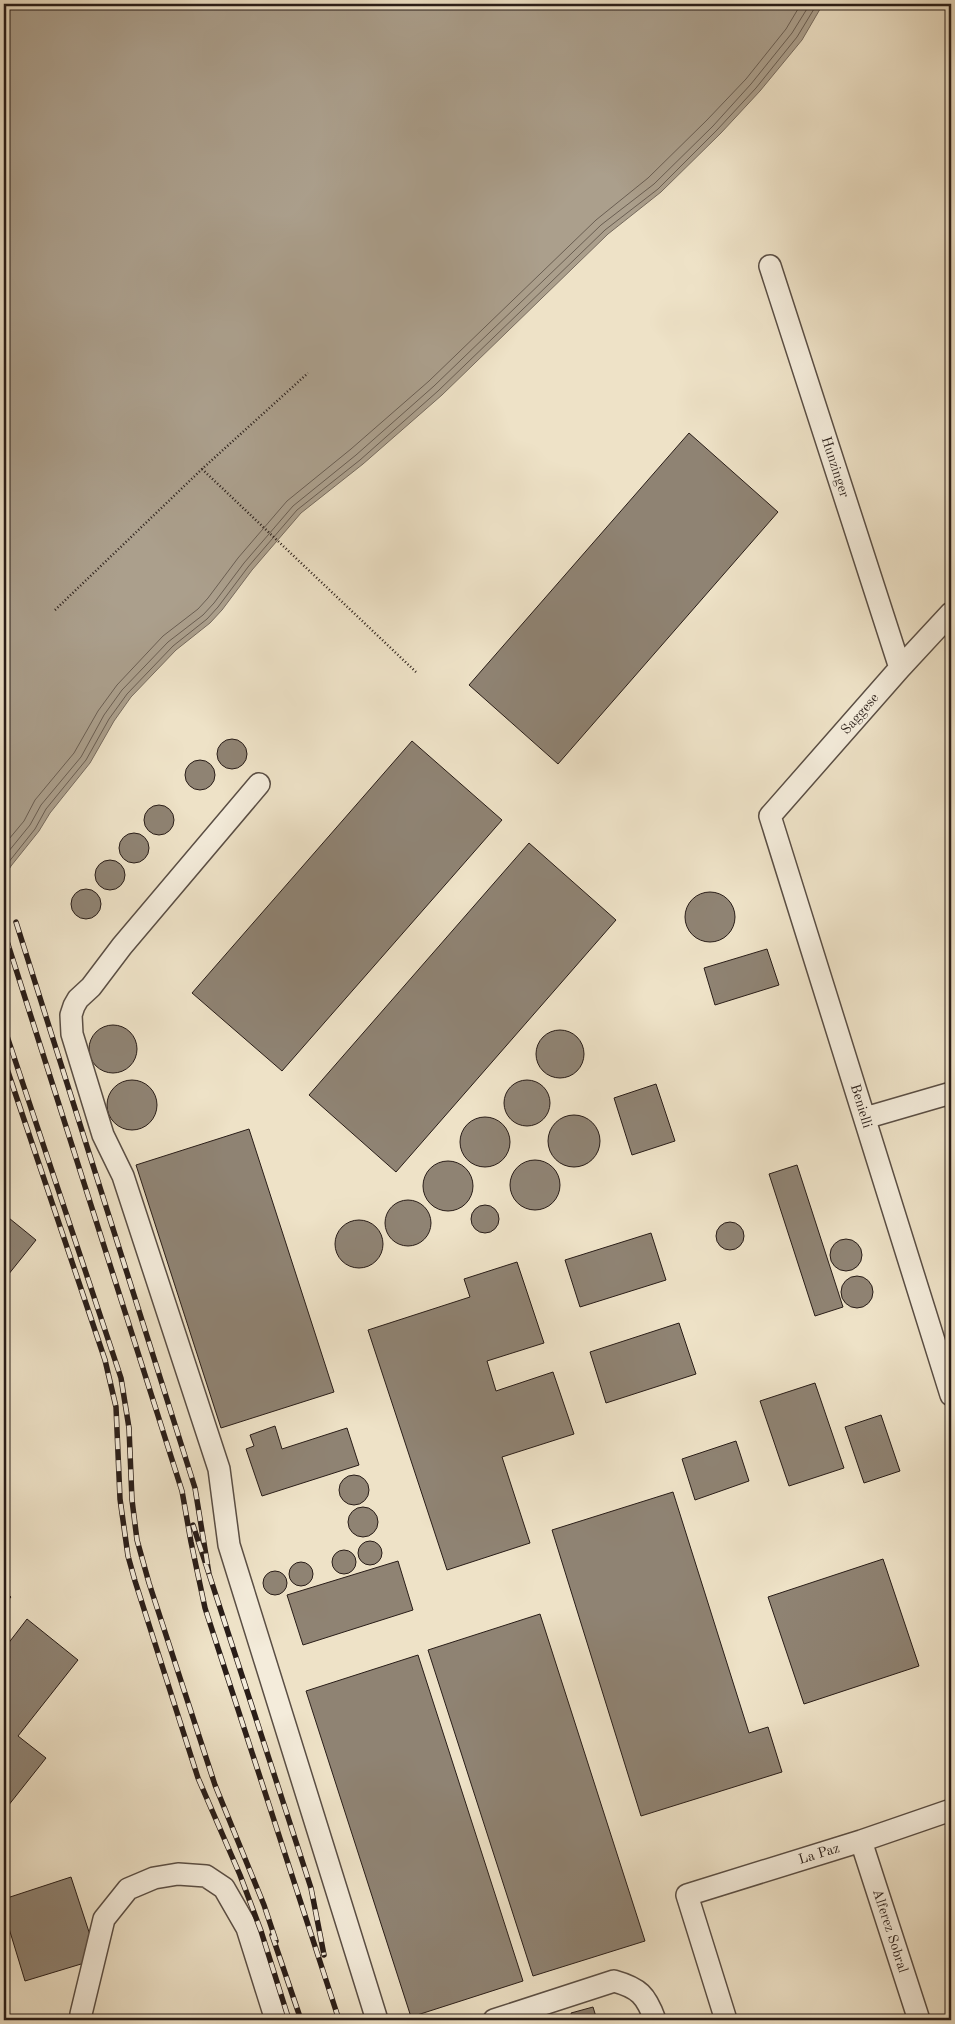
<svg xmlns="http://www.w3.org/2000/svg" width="955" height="2024" viewBox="0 0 955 2024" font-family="'Old Standard TT',serif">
<rect width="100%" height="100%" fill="#eee2c7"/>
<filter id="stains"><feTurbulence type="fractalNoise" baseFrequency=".004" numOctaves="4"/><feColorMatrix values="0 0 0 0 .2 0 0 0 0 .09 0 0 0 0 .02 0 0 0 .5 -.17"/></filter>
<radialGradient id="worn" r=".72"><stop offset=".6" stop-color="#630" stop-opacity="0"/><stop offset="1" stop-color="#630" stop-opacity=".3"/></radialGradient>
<!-- water -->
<path fill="#ab9f8c" stroke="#776b5e" d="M 4,4 L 823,4 L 802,40 L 760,91 L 721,133 L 661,192 L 608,234 L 442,395 L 363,464 L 301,513 L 252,570 L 222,610 L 210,623 L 176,650 L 131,697 L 114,721 L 90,763 L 50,813 L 39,831 L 11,866 L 4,878 Z"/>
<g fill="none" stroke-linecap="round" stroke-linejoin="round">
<!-- shore -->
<path stroke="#6a5e52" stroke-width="1" d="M 4,845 L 24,821 L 35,800 L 74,753 L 98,711 L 117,685 L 163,636 L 198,609 L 208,598 L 238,558 L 287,501 L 351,449 L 429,381 L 596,220 L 648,178 L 707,120 L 746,79 L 786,29 L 801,4
M 4,857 L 30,825 L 41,805 L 81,757 L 104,715 L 122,690 L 168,642 L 203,615 L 214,603 L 244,563 L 293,506 L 356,455 L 434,386 L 601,225 L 654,184 L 713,126 L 751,84 L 792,33 L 810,4
M 4,868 L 35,829 L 46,809 L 86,760 L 109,719 L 127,694 L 173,646 L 207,619 L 218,607 L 248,567 L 297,510 L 360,460 L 438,391 L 605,230 L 658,189 L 717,130 L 756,88 L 797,37 L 817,4"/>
</g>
<!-- building -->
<path fill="#8f8373" stroke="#291d18" d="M 689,433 L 778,512 L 558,764 L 469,685 Z
M217 754a15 15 0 1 1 30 0a15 15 0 1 1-30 0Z
M 412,741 L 502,820 L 282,1071 L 192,993 Z
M185 775a15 15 0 1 1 30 0a15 15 0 1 1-30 0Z
M144 820a15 15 0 1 1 30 0a15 15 0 1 1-30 0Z
M119 848a15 15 0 1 1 30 0a15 15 0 1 1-30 0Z
M 529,843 L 616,920 L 396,1172 L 309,1095 Z
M95 875a15 15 0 1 1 30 0a15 15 0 1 1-30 0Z
M71 904a15 15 0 1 1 30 0a15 15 0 1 1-30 0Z
M685 917a25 25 0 1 1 50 0a25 25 0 1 1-50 0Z
M 767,949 L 779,985 L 715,1005 L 704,968 Z
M89 1049a24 24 0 1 1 48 0a24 24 0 1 1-48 0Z
M536 1054a24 24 0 1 1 48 0a24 24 0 1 1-48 0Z
M107 1105a25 25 0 1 1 50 0a25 25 0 1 1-50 0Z
M504 1103a23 23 0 1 1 46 0a23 23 0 1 1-46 0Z
M 656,1084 L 675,1141 L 632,1155 L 614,1098 Z
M548 1141a26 26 0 1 1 52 0a26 26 0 1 1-52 0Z
M460 1142a25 25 0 1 1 50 0a25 25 0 1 1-50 0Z
M 249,1129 L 334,1392 L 221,1428 L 136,1165 Z
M510 1185a25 25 0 1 1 50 0a25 25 0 1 1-50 0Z
M423 1186a25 25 0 1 1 50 0a25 25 0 1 1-50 0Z
M 797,1165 L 843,1307 L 815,1316 L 769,1174 Z
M385 1223a23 23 0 1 1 46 0a23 23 0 1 1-46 0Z
M471 1219a14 14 0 1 1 28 0a14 14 0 1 1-28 0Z
M 4,1214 L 36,1240 L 4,1280 Z
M335 1244a24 24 0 1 1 48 0a24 24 0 1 1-48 0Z
M716 1236a14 14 0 1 1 28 0a14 14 0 1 1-28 0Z
M 651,1233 L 666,1280 L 580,1307 L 565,1260 Z
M830 1255a16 16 0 1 1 32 0a16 16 0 1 1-32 0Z
M 517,1262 L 544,1343 L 487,1361 L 496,1391 L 553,1372 L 574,1434 L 502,1457 L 530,1543 L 447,1570 L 368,1330 L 470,1297 L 464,1279 Z
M841 1292a16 16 0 1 1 32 0a16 16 0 1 1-32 0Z
M 679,1323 L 696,1374 L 606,1403 L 590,1352 Z
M 815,1383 L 844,1468 L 789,1486 L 760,1401 Z
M 881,1415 L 900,1471 L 864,1483 L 845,1427 Z
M 275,1426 L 282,1449 L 347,1428 L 359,1465 L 262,1496 L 246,1449 L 254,1446 L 250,1435 Z
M 736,1441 L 749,1481 L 695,1500 L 682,1459 Z
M339 1490a15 15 0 1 1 30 0a15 15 0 1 1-30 0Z
M 673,1492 L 749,1733 L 768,1727 L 782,1772 L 641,1816 L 552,1530 Z
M348 1522a15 15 0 1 1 30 0a15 15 0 1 1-30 0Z
M358 1553a12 12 0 1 1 24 0a12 12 0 1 1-24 0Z
M332 1562a12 12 0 1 1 24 0a12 12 0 1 1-24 0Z
M 883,1559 L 919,1666 L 804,1704 L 768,1597 Z
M 398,1561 L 413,1610 L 303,1645 L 287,1595 Z
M289 1574a12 12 0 1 1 24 0a12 12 0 1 1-24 0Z
M263 1583a12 12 0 1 1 24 0a12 12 0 1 1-24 0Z
M 4,1590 L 11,1597 L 4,1605 Z
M 540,1614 L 645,1941 L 533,1976 L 428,1650 Z
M 27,1619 L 78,1660 L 18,1736 L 46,1758 L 4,1811 L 4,1649 Z
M 418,1655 L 523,1981 L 411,2017 L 306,1691 Z
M 71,1877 L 90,1935 L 85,1950 L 91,1961 L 25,1981 L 4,1912 L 4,1899 Z
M 593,2007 L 597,2020 L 573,2020 L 571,2013 Z"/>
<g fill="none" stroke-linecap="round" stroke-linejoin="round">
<defs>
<path id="minor" d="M 770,266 L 900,668
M 951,613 L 900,668 L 770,816 L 951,1395
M 259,784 L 122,946 L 91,987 L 78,999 L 74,1006 L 71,1015 L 72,1034 L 103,1135 L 123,1176 L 219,1469 L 229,1545 L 377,2020
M 865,1118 L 951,1093
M 861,1841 L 919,2020
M 82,2020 L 81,2014 L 104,1919 L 128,1889 L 154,1878 L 178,1874 L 206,1876 L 224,1888 L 247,1928 L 276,2020
M 494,2020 L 614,1981 C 639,1988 646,1995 655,2020
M 726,2020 L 687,1895 L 861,1841 L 951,1810"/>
</defs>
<!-- minor casing -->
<use href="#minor" stroke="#5a4e44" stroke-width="24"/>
<!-- path -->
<path stroke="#291d18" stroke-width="2.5" stroke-dasharray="1 2.5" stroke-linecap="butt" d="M 202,469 L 416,672
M 55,610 L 202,469 L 308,373"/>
<!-- minor -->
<use href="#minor" stroke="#f4ecdb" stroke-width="21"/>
<defs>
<path id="rail" d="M 16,922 L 195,1488 L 209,1574 L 193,1525
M 6,938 L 182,1491 L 191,1542 L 205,1608 L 339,2020
M 4,1027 L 121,1378 L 129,1428 L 132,1500 L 137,1540 L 149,1583 L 215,1785 L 264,1905 L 276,1941
M 4,1060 L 105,1360 L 116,1407 L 120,1499 L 128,1556 L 135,1581 L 198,1778 L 240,1875 L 261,1931 L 289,2020
M 209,1574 L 311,1888 L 324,1955
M 272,1935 L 301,2020"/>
</defs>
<!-- rail casing -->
<use href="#rail" stroke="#291d18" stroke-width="5.5"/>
<!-- rail -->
<use href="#rail" stroke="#f4ecdb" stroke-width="4" stroke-dasharray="11" stroke-linecap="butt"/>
</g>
<g text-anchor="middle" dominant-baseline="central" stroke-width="4" stroke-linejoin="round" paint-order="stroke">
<!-- street labels -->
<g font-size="14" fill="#291d18" stroke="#f4ecdb">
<text transform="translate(835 467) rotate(72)">Hunzinger</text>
<text transform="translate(860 714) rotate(-49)">Saggese</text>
<text transform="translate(861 1106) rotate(73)">Benielli</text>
<text transform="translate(819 1854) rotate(-17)">La Paz</text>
<text transform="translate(890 1931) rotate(72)">Alferez Sobral</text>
</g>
</g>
<!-- margin -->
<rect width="955" height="2024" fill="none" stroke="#eee2c7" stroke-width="20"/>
<rect x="5" y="5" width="945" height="2014" fill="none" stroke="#291d18" stroke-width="2.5"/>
<rect x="10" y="10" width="935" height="2004" fill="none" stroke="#291d18"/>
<rect width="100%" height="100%" filter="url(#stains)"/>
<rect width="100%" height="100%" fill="url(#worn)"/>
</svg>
